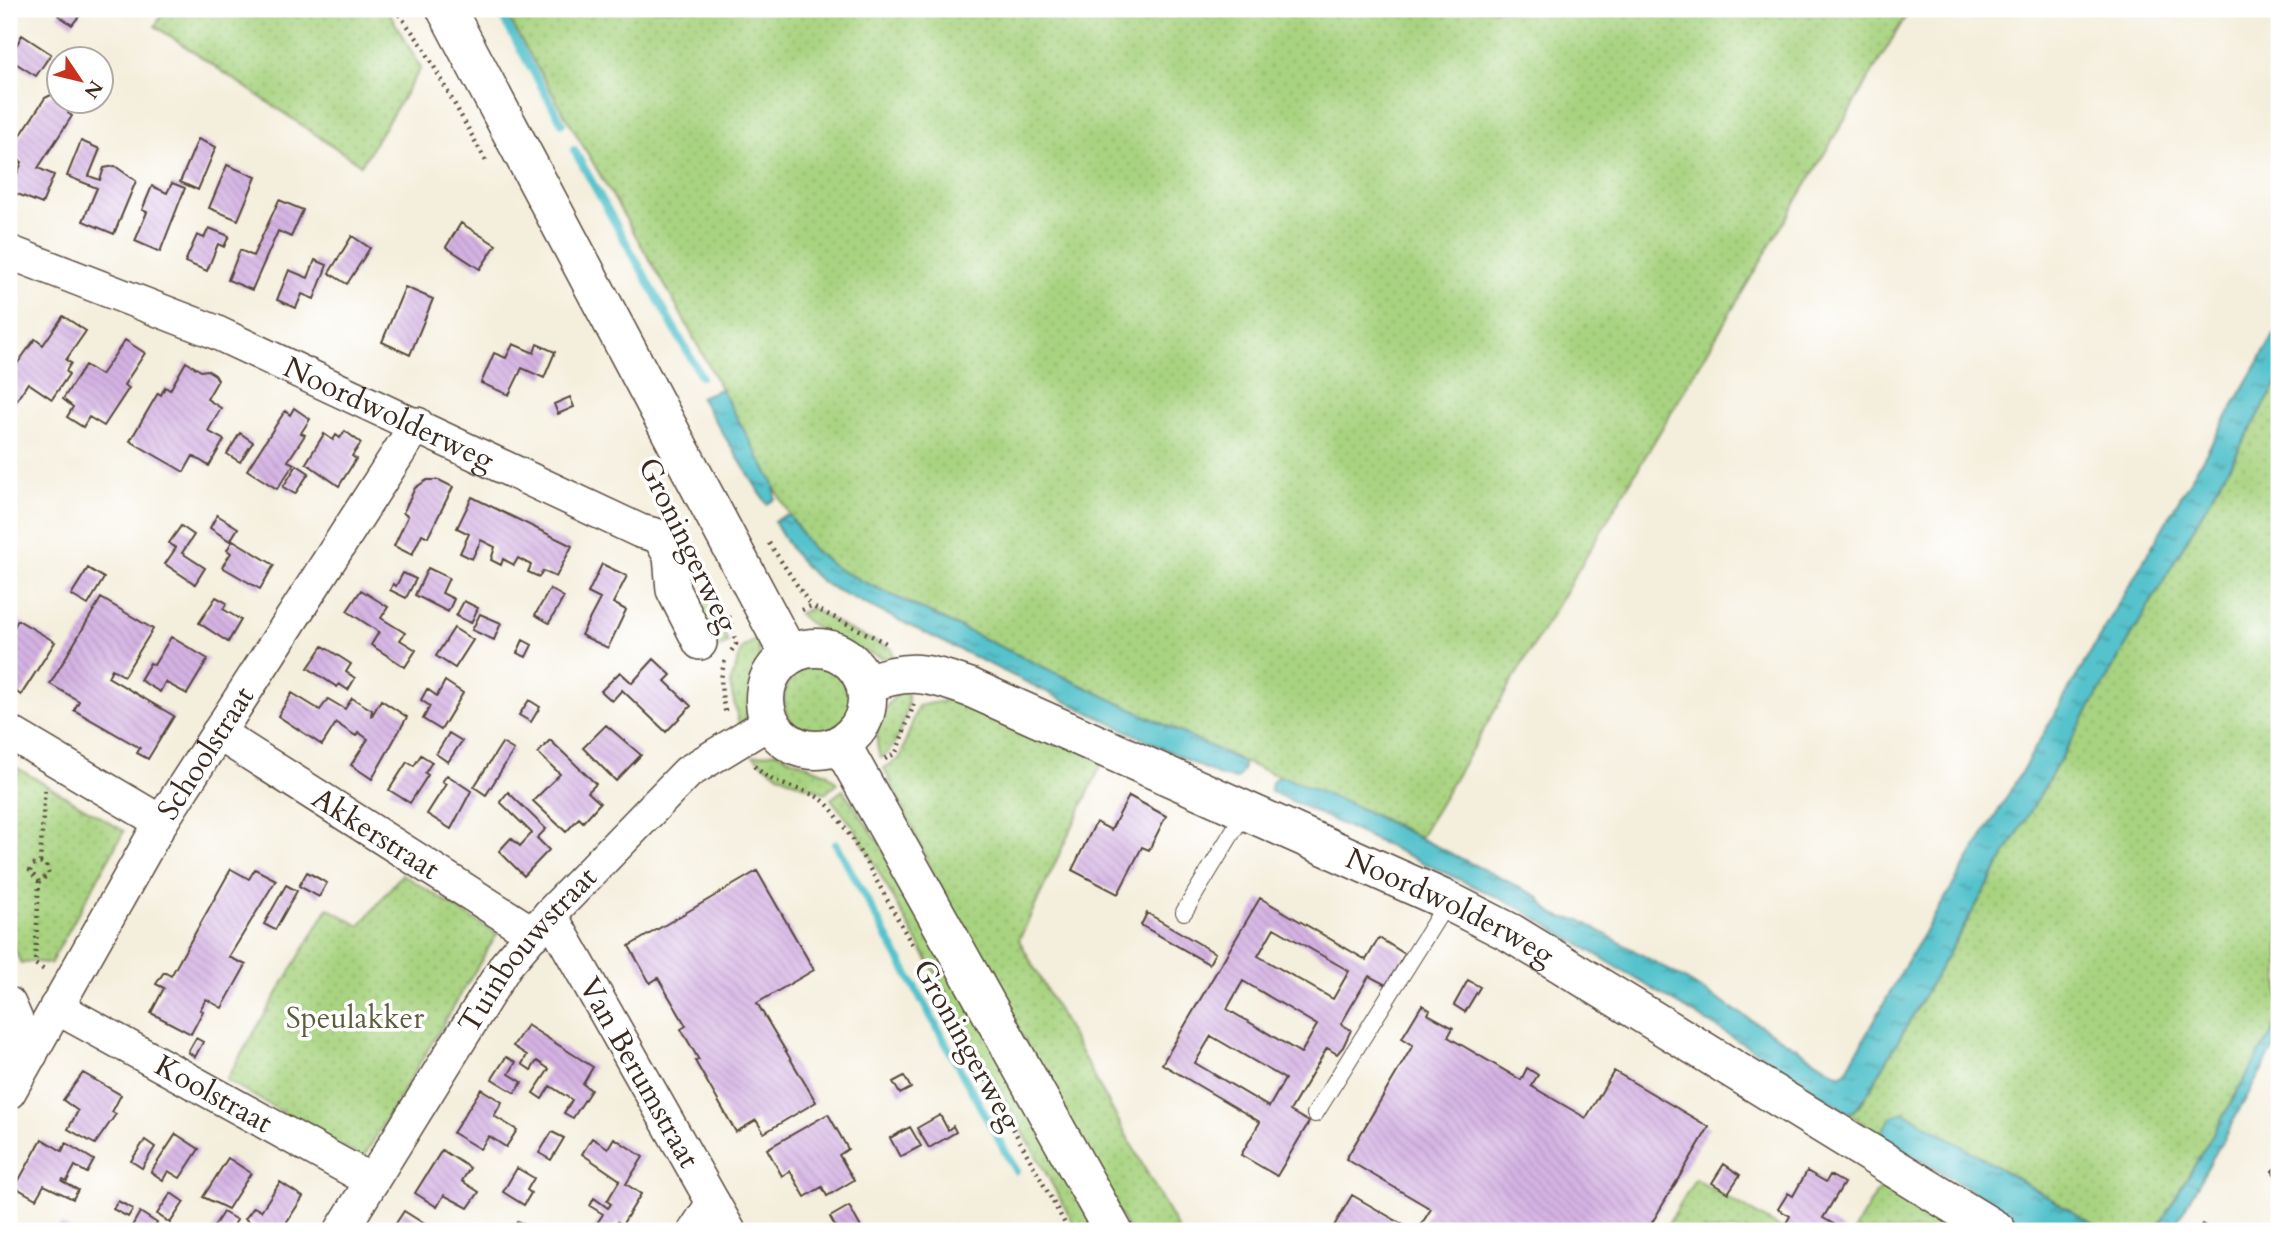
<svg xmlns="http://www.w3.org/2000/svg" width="2288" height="1240" viewBox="0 0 2288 1240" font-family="Cardo,serif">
<defs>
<pattern id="grass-dots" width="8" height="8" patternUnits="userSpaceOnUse" patternTransform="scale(1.75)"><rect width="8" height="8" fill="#a8d380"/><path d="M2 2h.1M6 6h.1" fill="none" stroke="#92b56e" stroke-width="1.8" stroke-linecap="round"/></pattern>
<pattern id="water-ripples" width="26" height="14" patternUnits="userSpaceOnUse" patternTransform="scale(1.75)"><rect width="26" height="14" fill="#55c2cc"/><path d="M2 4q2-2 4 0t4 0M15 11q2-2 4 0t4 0" fill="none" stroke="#489ea5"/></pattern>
<pattern id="building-back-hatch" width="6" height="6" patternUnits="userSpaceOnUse" patternTransform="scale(1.75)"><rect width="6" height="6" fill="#d4b2e3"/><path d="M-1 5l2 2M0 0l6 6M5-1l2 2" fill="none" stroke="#b799c2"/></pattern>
</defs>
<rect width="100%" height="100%" fill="#fff"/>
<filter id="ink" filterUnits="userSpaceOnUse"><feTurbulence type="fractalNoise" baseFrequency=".0143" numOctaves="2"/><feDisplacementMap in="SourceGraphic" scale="14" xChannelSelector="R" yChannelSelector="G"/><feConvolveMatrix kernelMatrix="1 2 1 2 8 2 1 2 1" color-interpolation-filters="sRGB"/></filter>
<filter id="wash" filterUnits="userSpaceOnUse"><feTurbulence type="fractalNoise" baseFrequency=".00686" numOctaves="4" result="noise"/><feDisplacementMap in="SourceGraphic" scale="28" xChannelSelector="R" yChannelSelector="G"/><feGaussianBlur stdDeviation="1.57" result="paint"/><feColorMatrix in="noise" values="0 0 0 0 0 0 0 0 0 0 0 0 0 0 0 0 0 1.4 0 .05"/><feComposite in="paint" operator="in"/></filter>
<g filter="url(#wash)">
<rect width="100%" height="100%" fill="#f4eedc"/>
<!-- grass -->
<path fill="url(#grass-dots)" stroke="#727e4f" stroke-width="2" d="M 166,9 L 387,9 L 421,68 L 361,165 L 155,26 Z
M 503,9 L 1910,9 L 1420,837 L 1355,806 L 1243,762 L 839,570 L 811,549 L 790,516 L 671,296 Z
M 2279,380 L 2279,1021 L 2156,1231 L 2105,1231 L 1904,1112 L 1883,1129 L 1884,1139 L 1847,1112 C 1858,1112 1863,1102 1868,1093 Z
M 712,598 L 728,643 L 715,650 L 706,641 L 693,609 Z
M 811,608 L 849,630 L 892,649 L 893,660 C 861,653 823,636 798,614 Z
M 757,639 C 764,670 756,701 740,728 L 730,684 L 742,648 Z
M784 700a35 35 0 1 1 70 0a35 35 0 1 1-70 0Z
M 907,688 C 912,705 897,750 881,758 C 870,733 883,701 907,688 Z
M 964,697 L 1103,761 L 1019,940 L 1179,1231 L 1129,1231 L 941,890 L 884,768 L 900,758 L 918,706 Z
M 776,752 L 828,774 L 837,783 L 826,793 C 795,783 778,777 753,756 Z
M 9,763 L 124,831 L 50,964 L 31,961 L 21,964 L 9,936 Z
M 843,790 L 900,873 L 1098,1231 L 1078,1231 L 855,829 L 831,799 Z
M 402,874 L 497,934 L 363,1158 L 226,1080 L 328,908 L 360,926 Z
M 1695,1179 L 1785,1231 L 1664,1231 Z
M 1880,1187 L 1949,1231 L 1854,1231 Z"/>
<!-- water -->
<path fill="url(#water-ripples)" stroke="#487675" stroke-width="2" d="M 2279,327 L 2279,380 L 1868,1093 L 1853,1112 L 1847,1112 L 1770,1060 L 1516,906 L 1270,791 L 1273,780 L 1281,776 L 1355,806 L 1539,897 C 1548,914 1560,919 1580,920 L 1683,978 L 1840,1075 L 1846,1071 L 1916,946 L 2005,800 Z
M 721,389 L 774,484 L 775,499 L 767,504 L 700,397 Z
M 784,516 L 790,516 L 811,548 L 839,570 L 1243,762 L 1243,770 L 1237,779 L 1220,776 L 828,586 C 803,568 789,549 774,521 Z
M 2279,1021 L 2279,1039 L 2172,1231 L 2156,1231 Z
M 1904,1112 L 2105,1231 L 2039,1231 L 1884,1139 L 1883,1129 L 1892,1116 Z"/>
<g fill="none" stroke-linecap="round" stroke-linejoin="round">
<!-- stream -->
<path stroke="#55c2cc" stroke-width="8" d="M 498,9 L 562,123
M 574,150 L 701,376
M 836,844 L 1016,1171"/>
</g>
<g id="blocks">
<!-- building -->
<path fill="url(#building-back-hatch)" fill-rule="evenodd" d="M 63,9 L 73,9 L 81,14 L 72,25 L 58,15 Z
M 22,35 L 51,54 L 36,76 L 9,59 Z
M 55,93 L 60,96 L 60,102 L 70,102 L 68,113 L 72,116 L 38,168 L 54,175 L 42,204 L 10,191 L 22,162 L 9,153 L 45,98 Z
M 198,139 L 216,147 L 198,190 L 180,182 Z
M 81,141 L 100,149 L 89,176 L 100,180 L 104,168 L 115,166 L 136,181 L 114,234 L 83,221 L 97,188 L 67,176 Z
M 227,165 L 256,177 L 238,220 L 209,208 Z
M 172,183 L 185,188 L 160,252 L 135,241 L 147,212 L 142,210 L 152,186 L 167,193 Z
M 279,200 L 303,210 L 291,237 L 278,231 L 252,290 L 228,280 L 240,250 L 253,256 Z
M 461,223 L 496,245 L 480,269 L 446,247 Z
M 209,228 L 229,236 L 224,247 L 218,244 L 207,271 L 185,262 L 197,235 L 204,238 Z
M 352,236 L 370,248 L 347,284 L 329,273 Z
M 315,260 L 327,265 L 314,299 L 302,294 L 296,308 L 277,300 L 289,270 L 308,278 Z
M 405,287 L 433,299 L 410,355 L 382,342 Z
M 9,305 L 16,310 L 9,322 Z
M 63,316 L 86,331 L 66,360 L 71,363 L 66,371 L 69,374 L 52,399 L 28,383 L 9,412 L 9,375 L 35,339 L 43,345 Z
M 125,340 L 145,353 L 124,385 L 129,388 L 104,426 L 89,417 L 83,427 L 67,417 L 73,407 L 63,399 L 85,365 L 101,375 Z
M 513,344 L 534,353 L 537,344 L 555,352 L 544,378 L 522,368 L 509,395 L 481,383 L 494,353 L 506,358 Z
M 186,362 L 201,371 L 207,370 L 215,375 L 218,380 L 207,399 L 221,408 L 208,431 L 224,440 L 209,466 L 193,456 L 184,472 L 130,441 L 158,393 L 161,395 L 165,387 L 170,390 Z
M 570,397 L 574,407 L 558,414 L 554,404 Z
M 294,408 L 310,419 L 301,433 L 305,435 L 288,461 L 294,464 L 277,489 L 247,470 L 285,411 L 290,415 Z
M 345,431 L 361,443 L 352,456 L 356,459 L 339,486 L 306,463 L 324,434 L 333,440 L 336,435 L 340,438 Z
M 240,433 L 253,442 L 240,462 L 227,454 Z
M 297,465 L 309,473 L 295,494 L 283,487 Z
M 427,480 L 439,480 L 453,487 L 428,537 L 422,534 L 412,555 L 394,546 L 408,516 L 403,513 L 415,488 Z
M 472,497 L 572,546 L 556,577 L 543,571 L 539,577 L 528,572 L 531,565 L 518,558 L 514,565 L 503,559 L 501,565 L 491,560 L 495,547 L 481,540 L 472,559 L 460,553 L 469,534 L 457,528 Z
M 217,515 L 238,528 L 230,541 L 210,528 Z
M 181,526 L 194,535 L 182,553 L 205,568 L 195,584 L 165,564 L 176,548 L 169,543 Z
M 233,540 L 274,565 L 260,589 L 222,567 L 231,553 L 227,550 Z
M 602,564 L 627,576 L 613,603 L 626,610 L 608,648 L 581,635 L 600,599 L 588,593 Z
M 88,568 L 104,578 L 88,605 L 71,595 Z
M 428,568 L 449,578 L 442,593 L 454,599 L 448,612 L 415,595 Z
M 403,573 L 416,579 L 406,598 L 390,590 L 393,584 L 396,586 Z
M 550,589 L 564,597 L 549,623 L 535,615 Z
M 361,590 L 388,607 L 381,618 L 405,633 L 400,640 L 416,650 L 405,667 L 371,645 L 379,632 L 347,611 Z
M 216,597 L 227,603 L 223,609 L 241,620 L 228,642 L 199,623 Z
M 101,598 L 153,629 L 124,676 L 112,669 L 108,677 L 174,716 L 148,759 L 137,753 L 140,748 L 74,710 L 79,701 L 50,684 Z
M 464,601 L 478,608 L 471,623 L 456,616 Z
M 480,614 L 501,623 L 494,640 L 472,630 Z
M 18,620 L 55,642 L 21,695 L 9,687 L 9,664 L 12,658 L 9,656 L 9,635 Z
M 454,628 L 473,640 L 455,668 L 436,656 Z
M 171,637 L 208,659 L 187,694 L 165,682 L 160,692 L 140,680 L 150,663 L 154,665 Z
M 523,640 L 532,645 L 526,657 L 517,653 Z
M 323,646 L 351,664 L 346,672 L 355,678 L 348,690 L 339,684 L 337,687 L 308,668 Z
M 654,659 L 671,675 L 665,681 L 691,706 L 666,732 L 622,690 L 612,701 L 601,691 L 620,672 L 632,683 Z
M 445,681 L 463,693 L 441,730 L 423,719 L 430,706 L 421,700 L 427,689 L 437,696 Z
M 292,693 L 320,710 L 328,699 L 345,709 L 352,698 L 372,710 L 371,717 L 381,700 L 407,717 L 372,779 L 351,765 L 368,739 L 358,732 L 356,736 L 336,723 L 322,745 L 278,716 Z
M 529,700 L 540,707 L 531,722 L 519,715 Z
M 606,725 L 641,755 L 616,781 L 583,748 Z
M 449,733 L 462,741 L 448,762 L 436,754 Z
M 550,740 L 596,784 L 588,792 L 600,803 L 583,822 L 579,818 L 566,832 L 533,801 L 560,774 L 538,753 Z
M 502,743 L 514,750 L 486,795 L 474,787 Z
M 421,755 L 432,762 L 425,773 L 428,775 L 410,803 L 389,790 L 407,762 L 414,766 Z
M 447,775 L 471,791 L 451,829 L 427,814 L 446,784 L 442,782 Z
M 508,792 L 546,829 L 537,838 L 549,850 L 524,876 L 499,851 L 511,838 L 520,846 L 532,833 L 500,802 Z
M 1129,796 L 1166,816 L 1149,850 L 1142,847 L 1118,894 L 1072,870 L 1096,822 L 1111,830 Z
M 231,869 L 249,879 L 255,869 L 276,880 L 229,957 L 246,965 L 222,1008 L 206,999 L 200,1010 L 203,1011 L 191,1034 L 151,1013 L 164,988 L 156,984 L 164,972 L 171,976 Z
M 757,871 L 814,970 L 757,1003 L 816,1102 L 764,1133 L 756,1120 L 736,1132 L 695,1061 L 699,1060 L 681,1029 L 686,1026 L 658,978 L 650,983 L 629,946 Z
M 307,872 L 327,883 L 319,897 L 299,886 Z
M 286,885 L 297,891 L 275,930 L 264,924 Z
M 1260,898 L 1366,960 L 1379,938 L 1405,954 L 1386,985 L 1369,976 L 1341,1024 L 1351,1030 L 1343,1047 L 1337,1054 L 1327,1048 L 1290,1111 L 1309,1122 L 1277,1176 L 1241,1155 L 1260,1122 L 1162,1064 ZM 1274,928 L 1349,971 L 1333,999 L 1258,956 ZM 1243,981 L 1317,1025 L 1301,1053 L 1227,1009 ZM 1211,1036 L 1285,1079 L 1269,1107 L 1195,1063 Z
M 1147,913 L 1215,953 L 1209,964 L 1141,925 Z
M 1468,980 L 1480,987 L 1465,1012 L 1454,1005 Z
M 1422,1005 L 1430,1010 L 1428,1014 L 1453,1028 L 1448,1037 L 1521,1080 L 1527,1068 L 1538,1075 L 1531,1086 L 1586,1118 L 1614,1071 L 1709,1127 L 1647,1231 L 1417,1231 L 1431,1209 L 1346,1159 L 1413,1045 L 1402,1038 Z
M 527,1025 L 593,1067 L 583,1084 L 591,1090 L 573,1118 L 564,1113 L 572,1100 L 550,1086 L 542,1099 L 533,1093 L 549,1069 L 537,1061 L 531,1070 L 522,1064 L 527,1055 L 513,1046 Z
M 196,1038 L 203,1042 L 195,1057 L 188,1052 Z
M 506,1057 L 516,1062 L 509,1074 L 522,1082 L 515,1093 L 492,1079 Z
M 83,1073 L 121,1095 L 112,1112 L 116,1114 L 95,1144 L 68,1129 L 78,1111 L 63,1100 Z
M 904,1076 L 911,1088 L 900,1094 L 893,1082 Z
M 481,1089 L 502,1102 L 494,1116 L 517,1130 L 506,1147 L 489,1136 L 480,1149 L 453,1133 Z
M 828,1114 L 848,1149 L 839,1155 L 854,1180 L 827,1196 L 822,1187 L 805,1197 L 790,1171 L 782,1176 L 767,1149 Z
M 940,1115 L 948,1130 L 953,1126 L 956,1132 L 929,1148 L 917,1128 Z
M 910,1127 L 921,1146 L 900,1157 L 890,1138 Z
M 552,1132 L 564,1138 L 551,1160 L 539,1153 Z
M 176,1134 L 199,1149 L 180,1178 L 168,1171 L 163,1180 L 151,1172 Z
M 592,1138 L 608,1148 L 614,1138 L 643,1157 L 626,1184 L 641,1194 L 622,1225 L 618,1222 L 612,1231 L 592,1231 L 603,1214 L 590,1206 L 594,1198 L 608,1208 L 611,1204 L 607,1201 L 620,1180 L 582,1154 Z
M 42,1139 L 62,1151 L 66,1143 L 94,1160 L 87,1173 L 75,1166 L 67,1181 L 63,1179 L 62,1181 L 78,1190 L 73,1199 L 44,1185 L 36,1199 L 15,1187 Z
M 145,1140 L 155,1147 L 142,1168 L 131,1161 Z
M 442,1150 L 470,1168 L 462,1181 L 479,1192 L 468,1208 L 444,1195 L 437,1207 L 415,1193 Z
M 228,1158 L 251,1173 L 228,1209 L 203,1197 Z
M 1724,1164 L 1740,1175 L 1728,1193 L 1712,1183 Z
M 2279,1165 L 2279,1179 L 2278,1179 L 2272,1171 Z
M 517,1168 L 534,1178 L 527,1190 L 531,1193 L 524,1205 L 503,1192 Z
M 1807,1171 L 1826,1182 L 1830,1175 L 1844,1183 L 1823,1218 L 1846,1231 L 1791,1231 L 1784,1227 L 1790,1216 L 1778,1209 L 1788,1193 L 1793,1196 Z
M 280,1182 L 303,1197 L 284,1226 L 287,1228 L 285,1231 L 264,1231 L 245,1219 L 254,1207 L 261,1211 Z
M 171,1193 L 184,1202 L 170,1223 L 157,1214 Z
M 1352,1195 L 1414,1231 L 1331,1231 Z
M 118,1201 L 133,1209 L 128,1217 L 113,1209 Z
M 849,1206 L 863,1231 L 826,1231 L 835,1226 L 830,1217 Z
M 404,1211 L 431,1228 L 429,1231 L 391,1231 Z
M 140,1212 L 157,1223 L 152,1231 L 141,1231 L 132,1226 Z
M 223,1212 L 237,1220 L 230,1231 L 211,1231 Z
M 518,1221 L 531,1229 L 529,1231 L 511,1231 Z
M 61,1224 L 74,1231 L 56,1231 Z
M 2202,1224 L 2214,1231 L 2198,1231 Z
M 9,1225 L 17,1230 L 19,1226 L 28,1231 L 9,1231 Z
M 2222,1225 L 2233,1231 L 2218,1231 Z
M 2246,1225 L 2257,1231 L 2242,1231 Z"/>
</g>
</g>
<g filter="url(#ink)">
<use href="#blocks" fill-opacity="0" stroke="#57473a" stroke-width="2"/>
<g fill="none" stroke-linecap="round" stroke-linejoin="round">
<defs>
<path id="service" d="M 1184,912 L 1246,810
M 1315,1114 L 1448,901"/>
<g id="minor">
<path id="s1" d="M 9,252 L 213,331 L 640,531 L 659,536 L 670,556 L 673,590 L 700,643"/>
<path d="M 9,732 L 161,822"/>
<path id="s2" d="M 218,733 L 534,934"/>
<path id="s3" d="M 550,914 L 729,1231"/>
<path d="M 9,1004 L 31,1054"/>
<path id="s4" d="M 56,1007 L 372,1181"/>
<path id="s5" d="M 9,1092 L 161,822 L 417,424"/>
<path id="s6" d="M 341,1231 L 506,965 L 550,914 L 688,772 L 770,722"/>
<path d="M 695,1231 L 713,1203"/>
</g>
<g id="tertiary">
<path id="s7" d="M 866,684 C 911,667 927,673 971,688 L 1448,901 L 1511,933 L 1997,1231"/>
</g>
<path id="secondary" d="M 446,9 L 789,655
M765 699a51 51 0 1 1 102 0a51 51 0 1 1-102 0Z
M 841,744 L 1113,1231"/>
</defs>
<!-- service casing -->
<use href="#service" stroke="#57473a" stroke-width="18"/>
<!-- minor casing -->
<use href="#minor" stroke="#57473a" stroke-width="36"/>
<!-- tertiary casing -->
<use href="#tertiary" stroke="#57473a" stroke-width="41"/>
<!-- secondary casing -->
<use href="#secondary" stroke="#57473a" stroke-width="41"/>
<!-- path -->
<path stroke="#57473a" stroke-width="4.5" stroke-dasharray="2 5" stroke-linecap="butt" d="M 395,9 L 422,45 L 486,161
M 769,543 L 811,606
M 802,610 L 811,606 L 888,644
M 729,616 L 736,644 L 730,653
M 725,661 C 719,678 721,696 726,714
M 885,759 L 896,753 L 914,704
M 754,766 C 780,790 796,784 821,799 C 842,812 897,919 913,946
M 40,862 L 46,865 L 49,874 L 39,882 L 35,964 L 44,970
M 39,882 L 30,871 L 33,865 L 40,862 L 45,786
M 929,975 L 1069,1231"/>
<!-- service -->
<use href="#service" stroke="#fff" stroke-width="16"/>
<!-- minor -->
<use href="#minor" stroke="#fff" stroke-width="33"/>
<!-- tertiary -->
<use href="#tertiary" stroke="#fff" stroke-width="38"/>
<!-- secondary -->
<use href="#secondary" stroke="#fff" stroke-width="38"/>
</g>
</g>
<g text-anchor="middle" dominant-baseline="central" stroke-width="7" stroke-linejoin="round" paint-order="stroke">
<!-- street labels -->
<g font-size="30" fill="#3b2a1e" stroke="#fff">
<text stroke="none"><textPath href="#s1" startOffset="413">Noordwolderweg</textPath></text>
<text transform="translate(688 545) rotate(64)">Groningerweg</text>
<text stroke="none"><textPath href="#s5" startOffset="392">Schoolstraat</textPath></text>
<text stroke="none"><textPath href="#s2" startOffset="187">Akkerstraat</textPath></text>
<text stroke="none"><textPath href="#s7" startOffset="635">Noordwolderweg</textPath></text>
<text stroke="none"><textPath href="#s6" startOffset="338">Tuinbouwstraat</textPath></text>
<text transform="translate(967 1045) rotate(61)">Groningerweg</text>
<text stroke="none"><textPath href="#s3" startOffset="182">Van Berumstraat</textPath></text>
<text stroke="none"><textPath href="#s4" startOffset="180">Koolstraat</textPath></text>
</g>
<!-- park labels -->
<g font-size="30" fill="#5c5d3b" stroke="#fff">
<text x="355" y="1018">Speulakker</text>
</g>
</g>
<!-- margin -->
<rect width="2288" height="1240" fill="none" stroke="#fff" stroke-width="35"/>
<!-- north arrow -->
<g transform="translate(80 80) rotate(125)"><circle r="33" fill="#ffffff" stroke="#b1aaa5" stroke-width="2"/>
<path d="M0-5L12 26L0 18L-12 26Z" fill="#c8321e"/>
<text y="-10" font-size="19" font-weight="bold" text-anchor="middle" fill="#3b2a1e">N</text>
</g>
</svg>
